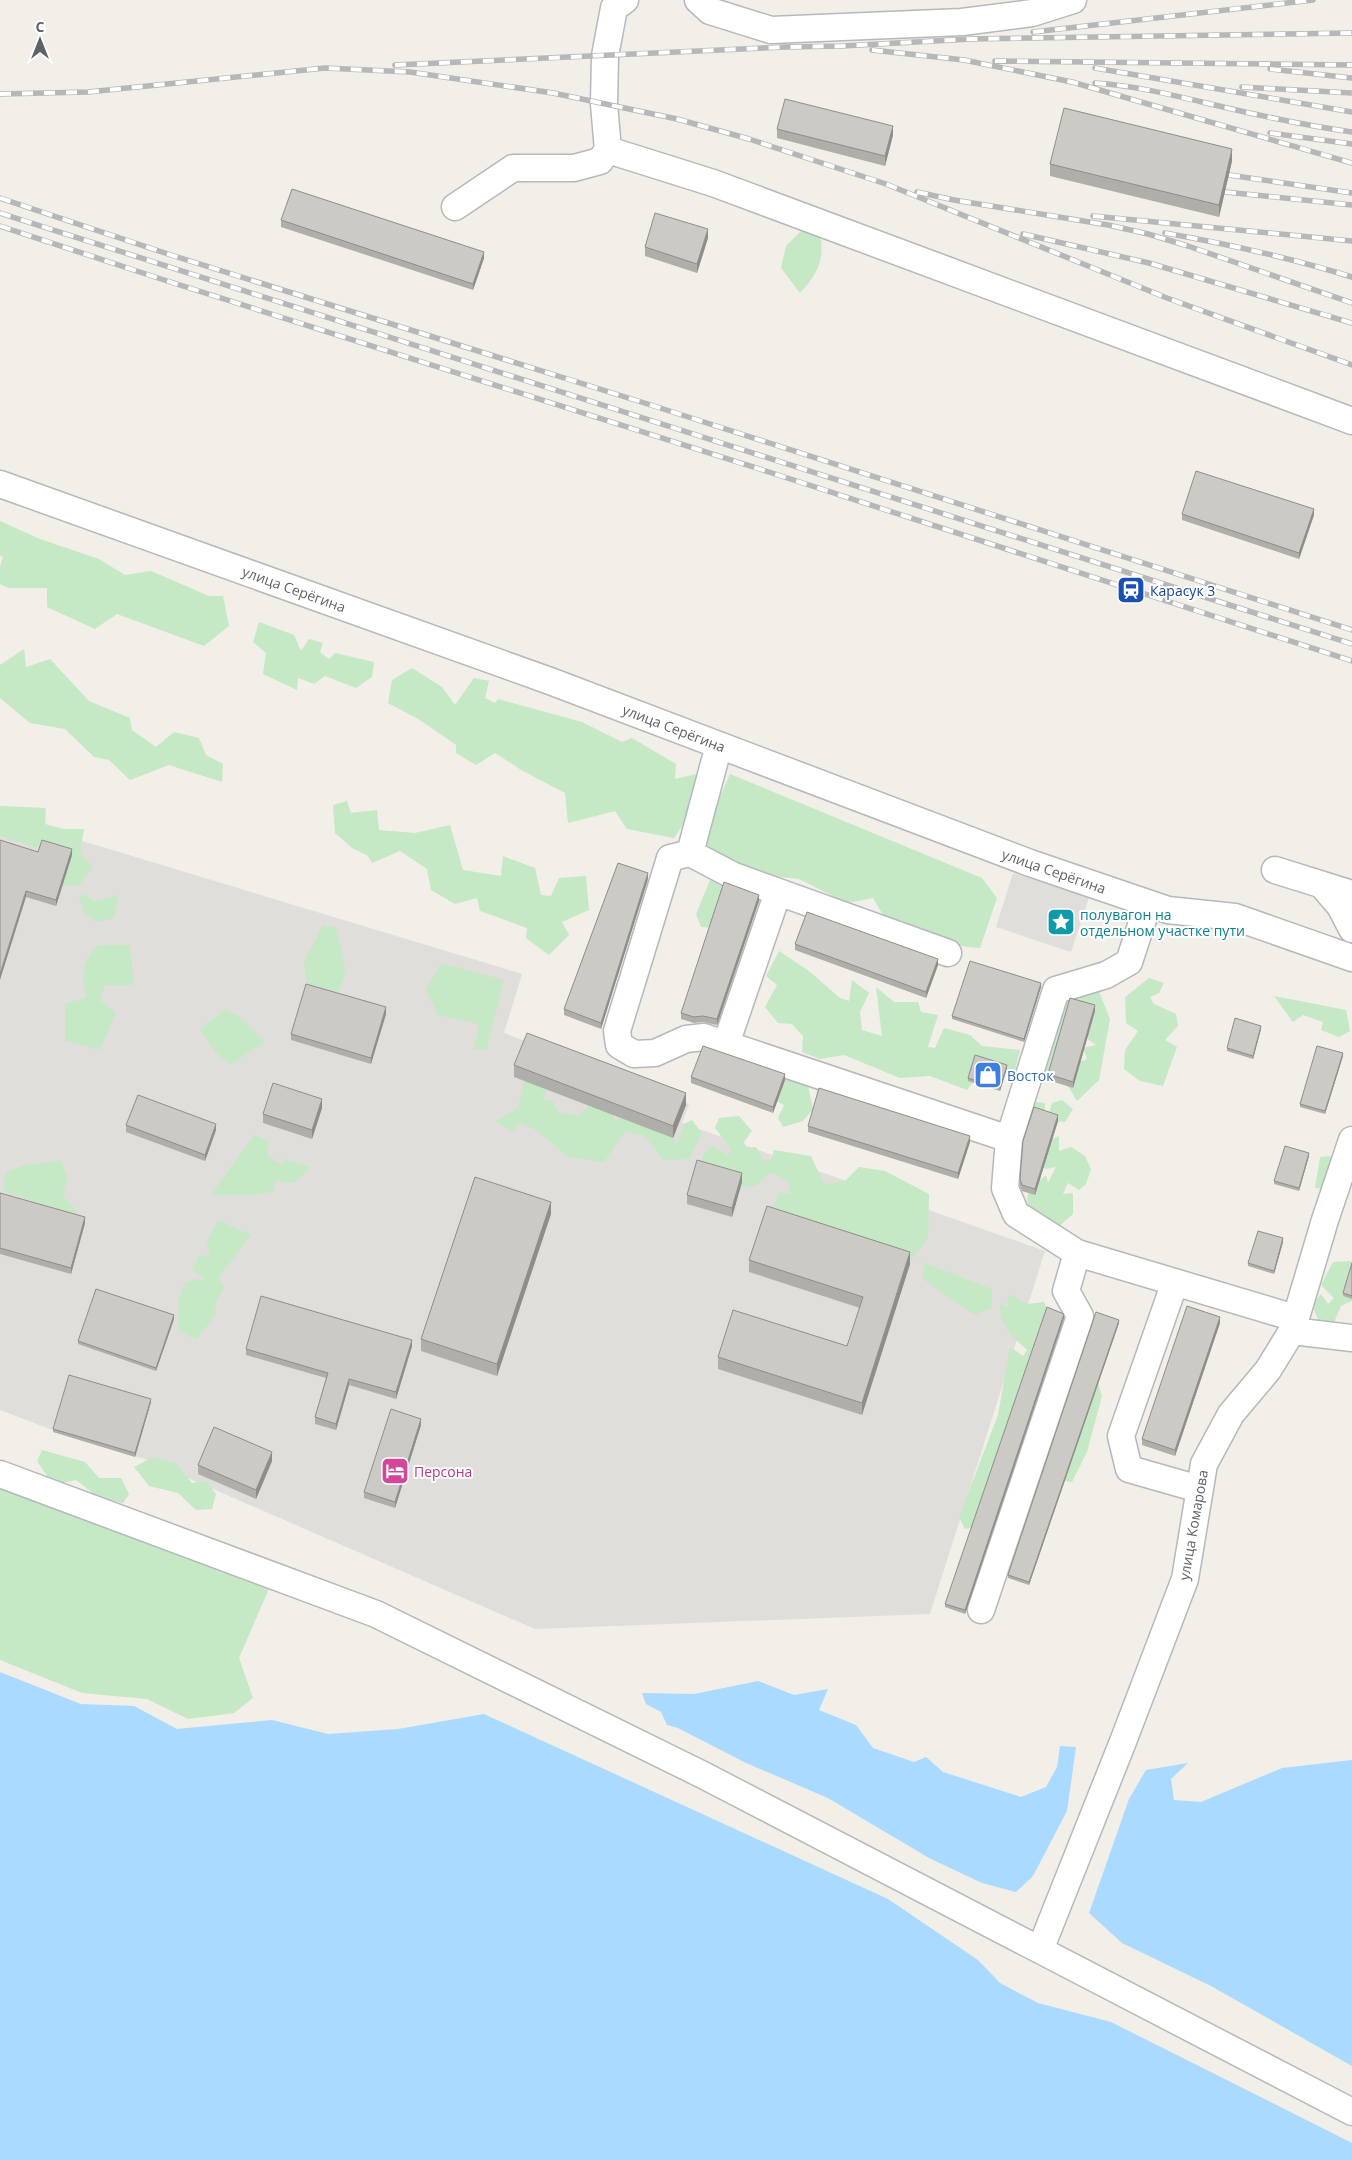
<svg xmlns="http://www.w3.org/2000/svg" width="1352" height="2160" viewBox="0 0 1352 2160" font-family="'Open Sans',sans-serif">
<rect width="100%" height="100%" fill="#f1efe8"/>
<!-- industrial -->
<path fill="#e0deda" d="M 0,816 L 522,974 L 504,1033 L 689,1104 L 682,1123 L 1045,1251 L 930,1614 L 535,1629 L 144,1459 L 50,1429 L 0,1410 Z
M 1013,873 L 1089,897 L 1071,952 L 996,927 Z"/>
<!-- green -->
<path fill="#c5e8c5" d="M 805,227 L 820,231 C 824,260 820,271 800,293 L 781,268 L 786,246 Z
M 0,521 L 40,539 L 99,559 L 125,575 L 151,571 L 209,596 L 223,596 L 229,626 L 204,646 L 117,614 L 95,629 L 47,607 L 47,588 L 8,588 L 0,584 L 0,567 L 3,556 L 0,556 Z
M 259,622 L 294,635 L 301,651 L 309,639 L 323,643 L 320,652 L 329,659 L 335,653 L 374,662 L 372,677 L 356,688 L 325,676 L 314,684 L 298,678 L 297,690 L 263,674 L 266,653 L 253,642 Z
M 24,649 L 26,667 L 50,659 L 89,701 L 130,718 L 132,730 L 156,747 L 174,732 L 199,738 L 206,755 L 223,764 L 222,782 L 169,765 L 130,780 L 109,760 L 94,757 L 65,729 L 30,723 L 0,698 L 0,665 Z
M 412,668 L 442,687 L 455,705 L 474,678 L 489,681 L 485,698 L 495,703 L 498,699 L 582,722 L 622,742 L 632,738 L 676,764 L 675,779 L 696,774 L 693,810 L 674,838 L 627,829 L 615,811 L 568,823 L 565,793 L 523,771 L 495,753 L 476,765 L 456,753 L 456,745 L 420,720 L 388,703 L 392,680 Z
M 730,774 L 982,878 L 997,898 L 980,948 C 951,946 910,936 887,918 C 881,914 877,904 873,898 L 847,903 L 799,879 L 743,873 L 710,855 L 704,833 Z
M 347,801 L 351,813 L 377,810 L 379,830 L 415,833 L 450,825 L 463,870 L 501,876 L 503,856 L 535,868 L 541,895 L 551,896 L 559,878 L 586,876 L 589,910 L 562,922 L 569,935 L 549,955 L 526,938 L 527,928 L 480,911 L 477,898 L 455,904 L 431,890 L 427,869 L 400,851 L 372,863 L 368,856 L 352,848 L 335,833 L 333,805 Z
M 0,806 L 46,808 L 45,824 L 64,829 L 84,829 L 80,853 L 93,867 L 79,885 L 63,886 L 63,856 L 0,836 Z
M 729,877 L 720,928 L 701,927 L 696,914 L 710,880 Z
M 82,894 L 94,901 L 119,895 L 114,918 L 96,922 L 85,914 L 79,898 Z
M 323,925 L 336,928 L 346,972 L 339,992 L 307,985 L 304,962 Z
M 98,945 L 130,945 L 134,985 L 104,985 L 101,1001 L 116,1012 L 100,1050 L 65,1040 L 65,1004 L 86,998 C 82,974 80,965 98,945 Z
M 779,951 L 809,971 L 840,998 L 849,1001 L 852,980 L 869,993 L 860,1012 L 862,1030 L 882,1036 L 876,987 L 894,1002 L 918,1002 L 921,1012 L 938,1015 L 928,1047 L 935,1048 L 944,1028 L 970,1035 L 982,1046 L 1020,1050 L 1014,1074 C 988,1066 983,1069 967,1090 L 930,1076 L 900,1078 L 844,1055 L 820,1059 L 802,1052 L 803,1036 L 792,1024 L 778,1023 L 765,1007 L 777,985 L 766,976 Z
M 441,963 L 504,980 L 486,1050 L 474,1050 L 479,1024 L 438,1015 L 426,990 Z
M 1149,978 L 1164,983 L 1159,993 L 1150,997 L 1154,1004 L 1176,1014 L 1178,1026 L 1165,1040 L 1177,1047 L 1163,1086 L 1140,1081 L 1124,1069 L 1125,1050 L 1138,1031 L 1126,1023 L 1125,997 Z
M 1098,989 L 1110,1019 L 1099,1080 L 1077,1101 L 1062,1076 L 1074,1064 L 1087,1059 L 1083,1048 L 1096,1045 L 1082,1035 L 1061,1065 L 1046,1074 L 1035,1069 L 1054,999 Z
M 1274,996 L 1346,1010 L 1350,1031 L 1339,1037 L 1321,1030 L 1323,1022 L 1303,1015 L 1293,1022 Z
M 224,1010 L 238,1015 L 265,1042 L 231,1064 L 216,1053 L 200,1029 Z
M 526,1072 L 547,1083 L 544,1099 L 553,1101 L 558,1112 L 579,1116 L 594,1099 L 607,1103 L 616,1123 L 626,1107 L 663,1113 L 677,1145 L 684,1124 L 692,1120 L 702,1133 L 689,1159 L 663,1160 L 645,1136 L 625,1131 L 604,1162 L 568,1157 L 536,1130 L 520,1123 L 512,1132 L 495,1121 L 518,1108 Z
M 793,1077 L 808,1085 L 813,1109 L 803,1121 L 783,1127 L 778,1118 L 784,1105 L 773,1099 L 781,1081 Z
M 1062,1100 L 1073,1109 L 1065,1122 L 1044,1120 L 1046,1142 L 1059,1136 L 1059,1151 L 1071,1147 L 1085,1156 L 1091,1169 L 1086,1184 L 1079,1190 L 1068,1183 L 1063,1194 L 1073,1193 L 1073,1214 L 1056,1229 L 1035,1223 C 1023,1196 1024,1193 1046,1175 L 1048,1183 L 1056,1167 L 1047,1169 L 1038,1166 L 1034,1171 L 1007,1179 L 1018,1145 L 1030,1146 L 1031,1139 L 1020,1137 L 1034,1102 L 1045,1103 L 1045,1112 L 1049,1113 L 1052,1103 Z
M 739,1116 L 752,1131 L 744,1142 L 746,1148 L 756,1147 L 764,1161 L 771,1161 L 774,1150 L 811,1156 L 824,1184 L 845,1181 L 859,1167 L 885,1171 L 929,1194 L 928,1238 L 901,1272 L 770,1212 L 780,1193 L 790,1194 L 789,1182 L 771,1172 L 756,1186 L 733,1188 L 701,1163 L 705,1151 L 713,1147 L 728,1155 L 731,1149 L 715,1128 L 719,1118 Z
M 254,1135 L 269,1141 L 267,1156 L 283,1165 L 283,1159 L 311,1167 L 294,1183 L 275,1181 L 273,1192 L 251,1195 L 211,1195 Z
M 1334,1156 L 1337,1190 L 1315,1188 L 1320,1157 Z
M 61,1161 L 68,1177 L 63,1196 L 77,1211 L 75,1216 L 4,1191 L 5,1172 L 26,1165 Z
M 218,1220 L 251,1235 L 219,1277 L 224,1287 L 215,1304 L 216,1314 L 196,1340 L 178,1330 L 179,1300 L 185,1282 L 197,1279 L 203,1281 L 204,1277 L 192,1270 L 199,1256 L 211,1255 L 206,1244 Z
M 1352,1261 L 1352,1301 L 1341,1306 L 1333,1325 L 1320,1324 L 1312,1305 L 1321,1294 L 1328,1304 L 1334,1298 L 1321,1285 L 1333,1262 Z
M 924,1263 L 992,1289 L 992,1308 L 974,1315 L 923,1279 Z
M 1012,1295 L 1027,1304 L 1044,1302 L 1050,1315 L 982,1525 L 965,1529 L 959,1517 L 998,1415 L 1010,1347 L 1023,1356 L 1027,1350 C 1014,1339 998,1323 1000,1304 L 1009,1308 L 1007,1298 Z
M 1096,1376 L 1102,1396 L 1087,1452 L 1072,1482 L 1058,1480 Z
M 42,1450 L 85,1462 L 99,1478 L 121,1478 L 129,1494 L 123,1503 L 98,1497 L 76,1480 L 53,1485 L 37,1461 Z
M 153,1457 L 175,1463 L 192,1483 L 206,1481 L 216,1494 L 212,1509 L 196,1510 L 178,1493 L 149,1486 L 134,1467 Z
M 0,1484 L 271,1584 L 239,1658 L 253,1698 L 234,1713 L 188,1719 L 147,1699 L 82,1693 L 0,1660 Z"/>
<!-- water -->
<path fill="#aadaff" d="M 0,1672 L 81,1704 L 134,1706 L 177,1729 L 272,1720 L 328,1734 L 398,1729 L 484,1714 L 888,1899 L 978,1960 L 1000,1983 L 1038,2003 L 1111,2022 L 1352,2143 L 1352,2160 L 0,2160 Z
M 758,1681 L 794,1695 L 828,1689 L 819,1710 L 856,1725 L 873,1748 L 914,1762 L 926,1757 L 943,1772 L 1021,1797 L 1046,1787 L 1057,1767 L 1060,1746 L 1076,1747 L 1067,1811 L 1033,1876 L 1016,1892 L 982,1883 L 929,1858 L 828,1798 L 746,1763 L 678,1728 L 667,1725 L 661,1712 L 646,1704 L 642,1693 L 694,1694 Z
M 1352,1760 L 1352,2066 L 1211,1986 L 1122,1943 L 1089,1913 L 1129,1799 L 1146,1770 L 1188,1763 L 1171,1779 L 1174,1800 L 1201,1802 L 1282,1768 Z"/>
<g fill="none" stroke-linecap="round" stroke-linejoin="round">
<defs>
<path id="minor" d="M 698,0 L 710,11 L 771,30 L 962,22 L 1032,13 L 1073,0
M 608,150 L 713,183 L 1352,421
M 455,207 L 513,168 L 574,168 L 600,161 L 608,150 L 604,104 L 605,56 L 614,8 L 625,0
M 0,484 L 550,681 L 1030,863 L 1168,910 L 1235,917 L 1352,958
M 719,745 L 690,853 L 670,858 L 617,1031 L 619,1045 L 634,1054 L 655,1053 L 686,1039 L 704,1037 L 1009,1139 L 1056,990 L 1106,975 L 1129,962 L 1148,904
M 690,853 L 734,876 L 948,953
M 1275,870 L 1352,894
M 1322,885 L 1340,906 L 1352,929
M 726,1044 L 778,892
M 1009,1139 L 1005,1188 L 1016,1214 L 1077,1253 L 1295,1318
M 1175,1282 L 1121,1436 L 1129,1469 L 1199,1489
M 1292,1331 L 1352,1338
M 0,1474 L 376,1614 L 703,1775 L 1352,2112
M 981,1610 L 1080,1316 L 1066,1291 L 1077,1253
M 1040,1950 L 1124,1739 L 1185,1579 L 1204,1464 L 1231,1414 L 1268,1370 L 1292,1331 L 1325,1220 L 1352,1140"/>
</defs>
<!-- minor casing -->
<use href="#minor" stroke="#b5b8bc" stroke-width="29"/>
<!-- minor -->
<use href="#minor" stroke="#fff" stroke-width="26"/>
<defs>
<path id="rail" d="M 1033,32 L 1313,0
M 872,50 L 964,60 L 1072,82 L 1352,163
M 995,61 L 1352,65
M 395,65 L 785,47 L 842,46 L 971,39 L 1352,33
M 1095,68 L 1352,112
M 1270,69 L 1352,78
M 1095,83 C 1140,86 1180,97 1223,107 C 1266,117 1309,126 1352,132
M 1242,87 L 1352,93
M 0,94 L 88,92 L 325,68 L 410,72 L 553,93 L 677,119 L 749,139 L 886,184 L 1167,298 L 1352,365
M 1270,133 L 1352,144
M 1229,175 L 1352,193
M 917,192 L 954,200 L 1108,225 L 1148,234 L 1188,246 L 1352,303
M 1225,192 L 1352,205
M 0,198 L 174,256 L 654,406 L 1352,630
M 0,213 L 1352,644
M 1093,216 L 1352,241
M 0,226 L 161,279 L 772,473 L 1352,661
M 1165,233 C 1228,244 1291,258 1352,277
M 1023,234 L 1149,263 L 1352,323"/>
</defs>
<!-- rail casing -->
<use href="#rail" stroke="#b6b7b8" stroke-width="5.5"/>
<!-- rail -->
<use href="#rail" stroke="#fff" stroke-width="4" stroke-dasharray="11" stroke-linecap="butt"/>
</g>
<!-- wall -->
<path fill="#afaea9" d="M 777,129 L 893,135 L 885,166 L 777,138 Z
M 1232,161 L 1219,217 L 1050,176 L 1050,164 Z
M 281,220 L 484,258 L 473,290 L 281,227 Z
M 708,238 L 697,273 L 645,256 L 645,247 Z
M 1182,514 L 1314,515 L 1299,559 L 1182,520 Z
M 0,840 L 38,852 L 72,855 L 56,906 L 26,897 Z
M 648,879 L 601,1029 L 564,1015 L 564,1009 Z
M 759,901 L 717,1025 L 703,1022 L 694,1023 L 681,1019 L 681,1013 Z
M 795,944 L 938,965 L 926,998 L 795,950 Z
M 1041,987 L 1024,1042 L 952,1019 L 952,1016 Z
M 1095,1011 L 1073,1088 L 1048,1080 L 1048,1074 Z
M 386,1014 L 371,1064 L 291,1040 L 291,1034 Z
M 1261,1029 L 1253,1059 L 1227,1051 L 1227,1048 Z
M 1343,1056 L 1325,1114 L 1300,1107 L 1300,1104 Z
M 514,1065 L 686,1105 L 673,1138 L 514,1077 Z
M 1007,1068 L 1000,1091 L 968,1081 L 968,1078 Z
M 691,1077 L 785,1080 L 773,1113 L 691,1083 Z
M 322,1108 L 312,1139 L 263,1123 L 263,1114 Z
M 1058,1121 L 1035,1195 L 1022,1191 L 1020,1186 L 1020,1179 Z
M 126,1125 L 216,1130 L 205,1161 L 126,1132 Z
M 808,1126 L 970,1142 L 958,1179 L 808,1132 Z
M 1309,1156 L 1299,1191 L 1274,1184 L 1274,1181 Z
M 742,1182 L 732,1217 L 687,1204 L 687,1195 Z
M 0,1193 L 85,1223 L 71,1274 L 0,1254 Z
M 551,1214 L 497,1376 L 421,1351 L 421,1339 Z
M 1283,1242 L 1274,1274 L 1248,1266 L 1248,1263 Z
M 749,1260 L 910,1264 L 862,1415 L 718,1369 L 718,1357 L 847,1346 L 860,1308 L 749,1272 Z
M 1352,1263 L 1352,1299 L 1343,1296 L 1343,1293 Z
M 1064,1318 L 965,1614 L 945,1607 L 945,1604 Z
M 174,1319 L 156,1371 L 78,1344 L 78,1341 Z
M 1119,1323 L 1029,1585 L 1008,1578 L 1008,1575 Z
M 1220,1323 L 1175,1456 L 1142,1445 L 1142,1439 Z
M 412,1346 L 396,1399 L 349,1385 L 336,1430 L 315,1424 L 315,1417 L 326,1378 L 246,1355 L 246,1349 Z
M 151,1402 L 135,1457 L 53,1432 L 53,1429 Z
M 421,1425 L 395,1508 L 364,1498 L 364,1492 Z
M 272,1461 L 256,1499 L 198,1474 L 198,1465 Z"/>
<!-- shaded-wall -->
<path fill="#8f8d8a" d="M 893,126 L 893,135 L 885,166 L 885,156 Z
M 1232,149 L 1232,161 L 1219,217 L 1219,205 Z
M 708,229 L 708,238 L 697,273 L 697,264 Z
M 484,252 L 484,258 L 473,290 L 473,284 Z
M 1314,509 L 1314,515 L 1299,559 L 1299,553 Z
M 72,849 L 72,855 L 56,906 L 56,900 Z
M 648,873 L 648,879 L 601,1029 L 601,1023 Z
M 26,891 L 26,897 L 0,980 L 0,974 Z
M 759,895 L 759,901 L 717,1025 L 717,1019 Z
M 938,959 L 938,965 L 926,998 L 926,992 Z
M 1041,983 L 1041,987 L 1024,1042 L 1024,1039 Z
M 1095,1005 L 1095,1011 L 1073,1088 L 1073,1082 Z
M 386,1007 L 386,1014 L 371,1064 L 371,1058 Z
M 1261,1026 L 1261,1029 L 1253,1059 L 1253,1056 Z
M 1343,1053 L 1343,1056 L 1325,1114 L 1325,1111 Z
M 1007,1065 L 1007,1068 L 1000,1091 L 1000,1088 Z
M 785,1074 L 785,1080 L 773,1113 L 773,1107 Z
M 686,1093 L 686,1105 L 673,1138 L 673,1126 Z
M 322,1099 L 322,1108 L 312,1139 L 312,1130 Z
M 1058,1115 L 1058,1121 L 1035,1195 L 1035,1189 Z
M 216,1124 L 216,1130 L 205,1161 L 205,1155 Z
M 970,1136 L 970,1142 L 958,1179 L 958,1173 Z
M 1309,1153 L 1309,1156 L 1299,1191 L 1299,1188 Z
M 742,1173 L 742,1182 L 732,1217 L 732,1208 Z
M 551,1202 L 551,1214 L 497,1376 L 497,1364 Z
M 85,1217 L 85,1223 L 71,1274 L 71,1268 Z
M 1283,1238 L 1283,1242 L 1274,1274 L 1274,1271 Z
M 910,1252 L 910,1264 L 862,1415 L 862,1403 Z
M 1064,1314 L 1064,1318 L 965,1614 L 965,1610 Z
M 174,1315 L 174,1319 L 156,1371 L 156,1368 Z
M 1220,1317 L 1220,1323 L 1175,1456 L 1175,1450 Z
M 1119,1320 L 1119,1323 L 1029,1585 L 1029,1582 Z
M 412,1340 L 412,1346 L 396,1399 L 396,1392 Z
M 349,1379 L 349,1385 L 336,1430 L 336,1424 Z
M 151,1399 L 151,1402 L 135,1457 L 135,1453 Z
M 421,1419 L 421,1425 L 395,1508 L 395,1502 Z
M 272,1452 L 272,1461 L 256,1499 L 256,1490 Z"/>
<!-- building -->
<path fill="#cccac5" stroke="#8f8d8a" d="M 785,99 L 893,126 L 885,156 L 777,129 Z
M 1064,108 L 1232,149 L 1219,205 L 1050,164 Z
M 292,189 L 484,252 L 473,284 L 281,220 Z
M 655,213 L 708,229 L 697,264 L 645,247 Z
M 1196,471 L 1314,509 L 1299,553 L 1182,514 Z
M 0,840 L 38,852 L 42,840 L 72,849 L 56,900 L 26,891 L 0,974 Z
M 618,863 L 648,873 L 601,1023 L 564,1009 Z
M 724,882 L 759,895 L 717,1019 L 703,1016 L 694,1017 L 681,1013 Z
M 807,912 L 938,959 L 926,992 L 795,944 Z
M 970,961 L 1041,983 L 1024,1039 L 952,1016 Z
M 306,984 L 386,1007 L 371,1058 L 291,1034 Z
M 1070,998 L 1095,1005 L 1073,1082 L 1048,1074 Z
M 1235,1018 L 1261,1026 L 1253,1056 L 1227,1048 Z
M 527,1033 L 686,1093 L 673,1126 L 514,1065 Z
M 703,1046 L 785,1074 L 773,1107 L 691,1077 Z
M 1317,1046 L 1343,1053 L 1325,1111 L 1300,1104 Z
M 975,1055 L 1007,1065 L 1000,1088 L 968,1078 Z
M 273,1083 L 322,1099 L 312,1130 L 263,1114 Z
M 819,1088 L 970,1136 L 958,1173 L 808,1126 Z
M 138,1095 L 216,1124 L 205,1155 L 126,1125 Z
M 1034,1107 L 1058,1115 L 1035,1189 L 1022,1185 L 1020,1179 L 1023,1141 Z
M 1285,1146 L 1309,1153 L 1299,1188 L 1274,1181 Z
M 697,1160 L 742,1173 L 732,1208 L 687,1195 Z
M 475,1177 L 551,1202 L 497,1364 L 421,1339 Z
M 0,1193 L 85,1217 L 71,1268 L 0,1248 Z
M 767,1206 L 910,1252 L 862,1403 L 718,1357 L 733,1310 L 847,1346 L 863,1297 L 749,1260 Z
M 1258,1231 L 1283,1238 L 1274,1271 L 1248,1263 Z
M 1352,1263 L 1352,1296 L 1343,1293 Z
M 96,1289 L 174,1315 L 156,1368 L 78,1341 Z
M 261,1296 L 412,1340 L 396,1392 L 349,1379 L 336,1424 L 315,1417 L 328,1373 L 246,1349 Z
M 1187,1306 L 1220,1317 L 1175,1450 L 1142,1439 Z
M 1047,1307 L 1064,1314 L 965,1610 L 945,1604 Z
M 1096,1312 L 1119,1320 L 1029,1582 L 1008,1575 Z
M 69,1375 L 151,1399 L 135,1453 L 53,1429 Z
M 391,1409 L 421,1419 L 395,1502 L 364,1492 Z
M 214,1427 L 272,1452 L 256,1490 L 198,1465 Z"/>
<!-- icons -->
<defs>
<symbol id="station-square" viewBox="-11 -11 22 22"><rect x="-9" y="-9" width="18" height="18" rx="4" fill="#1a4fb4" stroke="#fff"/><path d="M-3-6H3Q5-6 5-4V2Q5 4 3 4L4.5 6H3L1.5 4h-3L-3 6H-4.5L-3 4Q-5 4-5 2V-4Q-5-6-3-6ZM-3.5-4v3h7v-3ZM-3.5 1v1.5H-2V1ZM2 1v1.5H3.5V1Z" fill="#fff"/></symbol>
<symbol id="sight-square" viewBox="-11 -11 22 22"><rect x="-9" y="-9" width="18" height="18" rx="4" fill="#0f9aa8" stroke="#fff"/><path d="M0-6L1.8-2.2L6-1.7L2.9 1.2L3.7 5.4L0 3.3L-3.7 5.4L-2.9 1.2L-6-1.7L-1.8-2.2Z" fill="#fff"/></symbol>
<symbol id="shop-square" viewBox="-11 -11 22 22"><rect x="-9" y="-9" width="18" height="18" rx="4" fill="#3f7fe0" stroke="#fff"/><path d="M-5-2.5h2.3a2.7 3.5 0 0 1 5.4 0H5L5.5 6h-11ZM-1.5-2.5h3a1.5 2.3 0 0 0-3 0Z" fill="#fff"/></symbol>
<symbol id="hotel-square" viewBox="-11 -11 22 22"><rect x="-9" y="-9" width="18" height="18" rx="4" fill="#d1479c" stroke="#fff"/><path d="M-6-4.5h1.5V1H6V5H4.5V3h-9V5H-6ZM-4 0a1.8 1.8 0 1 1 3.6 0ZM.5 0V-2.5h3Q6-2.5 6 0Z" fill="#fff"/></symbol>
</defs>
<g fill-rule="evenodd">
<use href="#station-square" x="1115" y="574" width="32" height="32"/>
<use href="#sight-square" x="1045" y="906" width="32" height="32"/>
<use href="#shop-square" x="972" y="1059" width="32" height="32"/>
<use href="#hotel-square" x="379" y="1455" width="32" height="32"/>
</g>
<g text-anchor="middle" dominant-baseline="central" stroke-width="4" stroke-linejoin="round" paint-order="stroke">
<!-- street labels -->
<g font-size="14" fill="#5f6368" stroke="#fff">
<text transform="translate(294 589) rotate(20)">улица Серёгина</text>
<text transform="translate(674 728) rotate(21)">улица Серёгина</text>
<text transform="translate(1054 871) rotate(19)">улица Серёгина</text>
<text transform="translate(1193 1525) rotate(-80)">улица Комарова</text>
</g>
<!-- transit labels -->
<g font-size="14" fill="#164399" stroke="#fff" text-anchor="start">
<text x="1150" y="590">Карасук 3</text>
</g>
<!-- culture labels -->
<g font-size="14" fill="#0d838f" stroke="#fff" text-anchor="start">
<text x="1080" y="914">полувагон на<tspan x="1080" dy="16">отдельном участке пути</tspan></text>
</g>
<!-- shop labels -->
<g font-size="14" fill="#366cbe" stroke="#fff" text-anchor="start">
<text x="1007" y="1075">Восток</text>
</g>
<!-- hotel labels -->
<g font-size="14" fill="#b23c85" stroke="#fff" text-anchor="start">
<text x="414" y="1471">Персона</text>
</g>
</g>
<!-- north arrow -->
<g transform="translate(40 40)" stroke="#ffffff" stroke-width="4" paint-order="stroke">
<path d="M0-4L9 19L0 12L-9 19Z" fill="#5f6368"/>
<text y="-8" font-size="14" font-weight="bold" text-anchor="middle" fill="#5f6368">С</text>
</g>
</svg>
